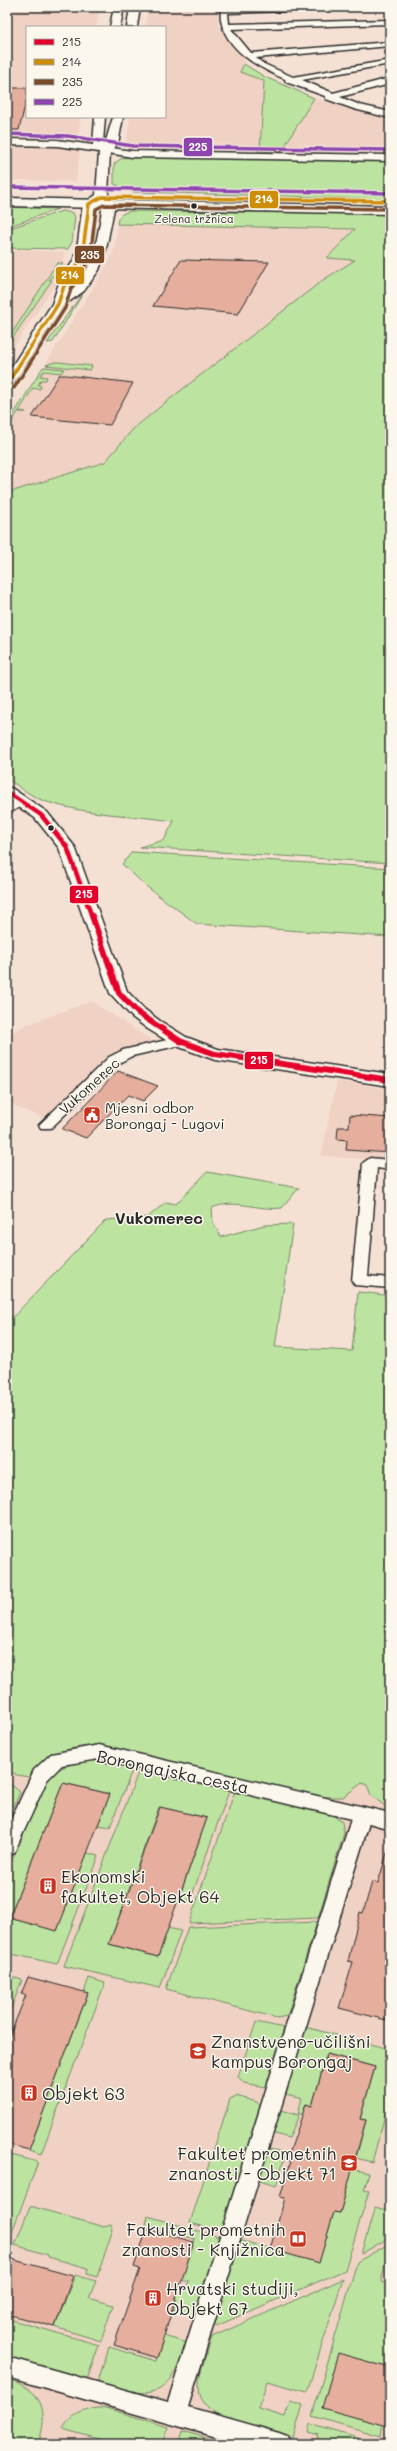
<svg xmlns="http://www.w3.org/2000/svg" width="397" height="2451" viewBox="0 0 397 2451" font-family="Mali,sans-serif">
<rect width="100%" height="100%" fill="#f5e1d4"/>
<filter id="ink" filterUnits="userSpaceOnUse"><feTurbulence type="fractalNoise" baseFrequency=".025" numOctaves="2"/><feDisplacementMap in="SourceGraphic" scale="8" xChannelSelector="R" yChannelSelector="G"/><feConvolveMatrix kernelMatrix="1 2 1 2 8 2 1 2 1" color-interpolation-filters="sRGB"/></filter>
<g filter="url(#ink)">
<!-- built -->
<path fill="#f0d2c4" d="M 7,7 L 100,7 L 96,27 L 27,27 L 27,117 L 81,117 L 78,138 L 7,137 Z
M 148,7 L 221,7 L 218,18 L 220,28 L 246,60 L 240,72 L 264,80 L 260,150 L 125,149 L 130,117 L 165,117 L 165,27 L 145,27 Z
M 314,98 L 390,120 L 390,154 L 281,152 Z
M 7,145 L 64,146 L 80,151 L 76,182 L 7,180 Z
M 117,224 L 356,229 L 327,258 L 356,260 L 323,280 L 166,402 L 133,429 L 105,462 L 7,493 L 7,426 L 110,260 L 115,245 Z
M 7,249 L 64,252 L 65,257 L 61,261 L 68,265 L 15,345 L 7,365 Z
M 91,1001 L 150,1039 L 151,1042 L 116,1051 L 45,1119 L 7,1103 L 7,1036 L 26,1025 Z
M 337,1081 L 390,1089 L 390,1161 L 321,1156 Z
M 390,1633 L 390,2444 L 7,2444 L 7,1657 L 181,1659 Z"/>
<!-- green -->
<path fill="#bce4a0" stroke="#748866" d="M 244,64 L 265,77 L 314,98 L 281,152 L 257,151 L 260,150 L 264,81 L 240,72 Z
M 131,157 L 390,161 L 390,199 L 133,192 L 114,184 L 114,164 L 122,158 Z
M 7,207 L 56,209 L 58,209 L 7,227 Z
M 62,211 L 73,213 L 75,217 L 72,242 L 68,249 L 7,248 L 7,229 Z
M 131,211 L 390,213 L 390,863 L 140,847 L 164,840 L 174,821 C 131,815 88,815 47,802 C 33,798 19,786 7,779 L 7,493 L 105,462 L 133,429 L 166,402 L 323,280 L 355,260 L 327,258 L 355,229 L 117,224 C 118,215 122,213 131,211 Z
M 57,263 L 63,263 L 55,276 L 52,276 L 49,280 L 52,280 L 7,346 L 7,341 Z
M 87,287 L 53,342 L 47,343 Z
M 55,362 L 59,362 L 92,366 L 90,370 L 46,365 Z
M 43,367 L 64,369 L 61,373 L 44,371 L 40,376 L 47,377 L 46,380 L 41,380 L 38,385 L 41,386 L 40,389 L 33,388 L 19,411 L 26,412 L 18,412 L 7,429 L 7,425 Z
M 132,852 L 390,868 L 390,937 L 197,924 L 147,887 L 122,864 Z
M 207,1172 L 299,1188 L 282,1208 C 258,1211 235,1198 212,1208 L 213,1223 L 221,1237 L 264,1225 L 293,1224 L 275,1347 L 352,1351 L 358,1292 L 385,1295 L 385,1298 L 390,1299 L 390,1607 L 384,1633 L 390,1633 L 390,1810 L 371,1795 L 367,1785 L 362,1783 L 343,1797 L 324,1797 L 98,1746 C 66,1747 49,1752 29,1777 L 17,1775 L 7,1770 L 7,1420 L 9,1412 L 7,1412 L 7,1323 L 106,1220 L 148,1217 L 166,1202 L 176,1204 Z
M 90,1760 L 133,1768 L 110,1827 L 98,1825 L 110,1794 L 63,1783 L 9,1918 L 57,1930 L 87,1853 L 99,1856 L 57,1964 L 7,1953 L 7,1872 L 42,1789 C 52,1768 69,1763 90,1760 Z
M 139,1770 L 229,1791 L 190,1901 L 179,1898 L 207,1818 L 159,1807 L 109,1944 L 158,1957 L 168,1928 L 181,1931 L 160,1988 L 64,1966 Z
M 7,1781 L 20,1792 L 7,1824 Z
M 235,1791 L 331,1814 L 342,1822 L 344,1833 L 318,1918 L 189,1923 Z
M 317,1922 L 287,2016 L 277,2018 L 166,1989 L 188,1927 Z
M 12,1977 L 22,1980 L 7,2019 L 7,1990 Z
M 89,1978 L 105,1983 L 41,2154 L 29,2150 L 88,1993 L 84,1992 Z
M 256,2022 L 284,2028 L 266,2087 L 244,2083 L 238,2077 Z
M 305,2027 L 390,2049 L 390,2097 L 372,2162 L 356,2158 L 366,2120 L 360,2119 L 375,2067 L 327,2054 L 312,2106 L 306,2104 L 303,2115 L 298,2113 L 302,2098 L 286,2094 Z
M 236,2096 L 257,2102 L 260,2106 L 221,2231 L 190,2223 L 230,2099 Z
M 280,2110 L 299,2115 L 289,2138 L 272,2133 Z
M 266,2148 L 286,2153 L 276,2186 L 256,2180 Z
M 7,2154 L 38,2162 L 8,2243 L 7,2243 Z
M 352,2169 L 369,2173 L 364,2190 L 369,2191 L 345,2270 L 214,2327 L 239,2240 L 319,2262 L 334,2212 L 340,2213 Z
M 30,2206 L 104,2227 L 111,2225 L 113,2229 L 97,2277 L 87,2274 L 88,2268 L 48,2257 L 48,2255 L 15,2245 Z
M 375,2207 L 390,2211 L 390,2237 L 361,2254 Z
M 148,2216 L 219,2237 L 195,2316 L 173,2309 L 180,2288 L 186,2289 L 189,2281 L 182,2279 L 195,2239 L 146,2225 Z
M 390,2243 L 381,2282 L 390,2285 L 390,2368 L 381,2436 L 312,2416 L 357,2262 Z
M 75,2275 L 96,2281 L 89,2298 L 113,2305 L 101,2341 L 55,2327 Z
M 343,2279 L 307,2392 L 267,2381 L 259,2409 L 285,2417 L 290,2401 L 303,2405 L 293,2438 C 267,2431 199,2422 199,2388 C 198,2371 208,2352 212,2337 Z
M 12,2320 L 99,2345 L 87,2380 L 7,2357 L 7,2333 Z
M 164,2336 L 187,2343 C 167,2402 153,2398 97,2384 L 109,2347 L 156,2361 Z
M 7,2379 C 42,2389 50,2411 38,2444 L 7,2444 Z
M 96,2408 L 106,2408 L 168,2427 L 162,2444 L 116,2444 L 63,2429 C 69,2416 82,2411 96,2408 Z
M 310,2424 L 378,2444 L 329,2444 L 317,2441 L 319,2435 L 308,2432 Z
M 183,2431 L 227,2444 L 179,2444 Z"/>
<!-- building -->
<path fill="#e6ae9d" stroke="#2b2b2b" d="M 7,88 L 27,88 L 27,97 L 19,130 L 7,130 Z
M 181,260 L 269,262 L 238,314 L 153,306 Z
M 59,375 L 66,375 L 133,383 L 110,425 L 32,417 Z
M 118,1071 L 158,1086 L 143,1101 L 128,1095 L 86,1138 L 62,1129 Z
M 350,1115 L 390,1118 L 390,1153 L 346,1150 L 347,1140 L 337,1139 L 338,1127 L 349,1127 Z
M 63,1783 L 110,1794 L 57,1931 L 9,1918 Z
M 160,1807 L 207,1818 L 158,1957 L 109,1944 Z
M 387,1853 L 390,1854 L 390,2021 L 339,2008 L 353,1962 L 348,1961 L 360,1912 L 363,1913 L 372,1882 L 378,1883 Z
M 28,1977 L 88,1993 L 29,2150 L 7,2144 L 7,2042 L 26,1995 L 21,1994 Z
M 327,2054 L 375,2067 L 360,2119 L 366,2120 L 340,2213 L 334,2212 L 319,2263 L 270,2249 L 285,2198 L 280,2197 L 291,2161 L 287,2160 L 306,2104 L 312,2106 Z
M 147,2229 L 194,2242 L 157,2358 L 114,2345 L 140,2269 L 134,2267 Z
M 7,2258 L 73,2276 L 55,2327 L 7,2314 Z
M 338,2353 L 390,2368 L 390,2427 L 322,2408 Z"/>
<g fill="none" stroke-linecap="round" stroke-linejoin="round">
<defs>
<path id="minor" d="M 221,7 L 359,7 L 355,9 L 228,13 L 229,24 L 390,20 L 390,24 L 231,29 L 251,53 L 390,42 L 390,46 L 256,58 L 264,64 L 293,77 L 390,60 L 390,64 L 302,80 L 333,93 L 390,78 L 390,84 L 340,97 L 360,105 L 390,112 L 390,118 L 354,109 L 326,99 L 325,96 L 286,82 L 285,79 C 256,67 216,44 221,7 Z
M 105,147 L 132,151 L 390,155 L 390,161 L 132,157 L 102,152 L 102,148 Z
M 22,797 L 26,798 L 28,801 L 26,804 L 7,814 L 7,805 Z
M 180,1037 L 185,1038 L 187,1041 L 185,1044 L 132,1056 L 119,1063 L 51,1128 L 41,1128 L 39,1125 L 109,1057 L 123,1050 Z
M 370,1158 L 390,1160 L 390,1170 L 377,1168 L 368,1276 L 390,1278 L 390,1288 L 355,1285 L 352,1281 L 363,1163 Z
M 99,1745 L 390,1813 L 390,1829 L 369,1823 L 188,2407 L 279,2433 L 287,2436 L 290,2444 L 241,2444 L 7,2377 L 7,2357 L 168,2402 L 351,1819 L 99,1759 L 62,1765 L 47,1780 L 14,1853 L 7,1856 L 7,1828 L 34,1770 L 51,1754 Z"/>
<path id="tertiary" d="M 114,7 L 124,7 L 120,27 L 110,27 Z
M 130,7 L 140,7 L 137,27 L 127,27 Z
M 95,117 L 105,117 L 103,142 L 105,144 L 113,117 L 123,117 L 118,144 L 110,151 L 108,196 L 115,204 L 106,249 L 99,270 L 84,291 L 63,306 L 13,384 L 7,388 L 7,374 L 52,304 L 58,286 L 73,261 L 77,250 L 83,204 L 96,195 L 99,152 L 57,146 L 7,145 L 7,139 L 57,140 L 93,145 ZM 101,202 L 103,205 C 97,235 96,271 68,292 L 89,250 L 95,206 Z
M 7,787 L 13,789 L 47,812 L 75,847 L 127,991 L 144,1009 L 160,1021 L 186,1037 L 218,1049 L 390,1074 L 390,1086 L 215,1060 L 174,1045 L 148,1029 L 132,1017 L 110,993 L 59,848 L 35,818 L 7,799 Z"/>
<path id="secondary" d="M 7,198 L 390,206 L 390,214 L 7,206 Z"/>
</defs>
<!-- minor casing -->
<use href="#minor" stroke="#2b2b2b" stroke-width="3"/>
<!-- tertiary casing -->
<use href="#tertiary" stroke="#2b2b2b" stroke-width="3"/>
<!-- secondary casing -->
<use href="#secondary" stroke="#2b2b2b" stroke-width="3"/>
<!-- minor -->
<use href="#minor" fill="#fbf7ec" fill-rule="evenodd"/>
<!-- tertiary -->
<use href="#tertiary" fill="#fbf7ec" fill-rule="evenodd"/>
<!-- secondary -->
<use href="#secondary" fill="#fbf7ec" fill-rule="evenodd"/>
<defs>
<path id="bus-1-far1" d="M 7,792 L 41,815 L 67,847 L 92,917"/>
<path id="bus-1" d="M 92,916 L 119,993 L 138,1013 L 180,1041 L 215,1054 L 390,1080"/>
<path id="bus-2" d="M 7,384 L 58,304 L 64,286 L 79,261 L 83,250 L 89,204 L 102,197 L 390,201"/>
<path id="bus-3" d="M 14,388 L 65,308 L 71,289 L 86,264 L 91,251 L 96,209 L 104,205 L 390,209"/>
<path id="bus-4" d="M 7,134 L 68,136 L 133,146 L 390,150
M 7,187 L 390,193"/>
</defs>
<!-- bus-1-far1 casing -->
<use href="#bus-1-far1" stroke="#fbf7ec" stroke-width="7"/>
<!-- bus-1 casing -->
<use href="#bus-1" stroke="#fbf7ec" stroke-width="9"/>
<!-- bus-2 casing -->
<use href="#bus-2" stroke="#fbf7ec" stroke-width="5.5"/>
<!-- bus-3 casing -->
<use href="#bus-3" stroke="#fbf7ec" stroke-width="5.5"/>
<!-- bus-4 casing -->
<use href="#bus-4" stroke="#fbf7ec" stroke-width="5.5"/>
<!-- bus-1-far1 -->
<use href="#bus-1-far1" stroke="#e4002b" stroke-width="4.5"/>
<!-- bus-1 -->
<use href="#bus-1" stroke="#e4002b" stroke-width="6"/>
<!-- bus-2 -->
<use href="#bus-2" stroke="#ce8d09" stroke-width="3.5"/>
<!-- bus-3 -->
<use href="#bus-3" stroke="#7a4b2a" stroke-width="3.5"/>
<!-- bus-4 -->
<use href="#bus-4" stroke="#8e44ad" stroke-width="3.5"/>
</g>
</g>
<!-- icons -->
<defs>
<symbol id="civic-square" viewBox="-11 -11 22 22"><rect x="-9" y="-9" width="18" height="18" rx="4" fill="#c8321e" stroke="#fbf7ec"/><path d="M-.6-6.5H3V-4.5H.6V-3L4-1V1h2V6H-6V1h2V-1L-.6-3ZM-1.2 2.5V6h2.4V2.5Z" fill="#fff"/></symbol>
<symbol id="building-square" viewBox="-11 -11 22 22"><rect x="-9" y="-9" width="18" height="18" rx="4" fill="#c8321e" stroke="#fbf7ec"/><path d="M-4-6H4V6H1V3H-1V6H-4ZM-2.5-4.3h1.7v1.8h-1.7ZM.8-4.3h1.7v1.8H.8ZM-2.5-1h1.7V.8h-1.7ZM.8-1h1.7V.8H.8Z" fill="#fff"/></symbol>
<symbol id="university-square" viewBox="-11 -11 22 22"><rect x="-9" y="-9" width="18" height="18" rx="4" fill="#c8321e" stroke="#fbf7ec"/><path d="M0-5L7-2L0 1L-7-2ZM-4 1L0 2.5L4 1V4Q0 6-4 4Z" fill="#fff"/></symbol>
<symbol id="library-square" viewBox="-11 -11 22 22"><rect x="-9" y="-9" width="18" height="18" rx="4" fill="#c8321e" stroke="#fbf7ec"/><path d="M-6-4Q-3-5.5-.7-3.5V5Q-3 3-6 4ZM6-4Q3-5.5 .7-3.5V5Q3 3 6 4Z" fill="#fff"/></symbol>
</defs>
<g fill-rule="evenodd">
<use href="#civic-square" x="82" y="1105" width="20" height="20"/>
<use href="#building-square" x="38" y="1876" width="20" height="20"/>
<use href="#university-square" x="188" y="2041" width="20" height="20"/>
<use href="#building-square" x="19" y="2083" width="20" height="20"/>
<use href="#university-square" x="339" y="2153" width="20" height="20"/>
<use href="#library-square" x="288" y="2229" width="20" height="20"/>
<use href="#building-square" x="143" y="2288" width="20" height="20"/>
</g>
<!-- markers -->
<g fill="#2b2b2b" stroke="#fbf7ec" stroke-width="1.5">
<circle cx="194" cy="206" r="3.5"/>
<circle cx="51" cy="828" r="3.5"/>
</g>
<g text-anchor="middle" dominant-baseline="central" stroke-width="3" stroke-linejoin="round" paint-order="stroke">
<!-- far-bus labels -->
<g font-size="11" fill="#2b2b2b" stroke="#fbf7ec">
<text x="194" y="218">Zelena tržnica</text>
</g>
<!-- street labels -->
<g font-size="14" fill="#2b2b2b" stroke="#fbf7ec">
<text transform="translate(89 1086) rotate(-42)">Vukomerec</text>
</g>
<!-- poi labels -->
<g font-size="14" fill="#2b2b2b" stroke="#fbf7ec" text-anchor="start">
<text x="105" y="1107">Mjesni odbor<tspan x="105" dy="16">Borongaj - Lugovi</tspan></text>
</g>
<!-- quarter labels -->
<g font-size="16" font-weight="bold" fill="#2b2b2b" stroke="#fbf7ec">
<text x="159" y="1217">Vukomerec</text>
</g>
<!-- near-street labels -->
<g font-size="17" fill="#2b2b2b" stroke="#fbf7ec">
<text transform="translate(173 1771) rotate(12)">Borongajska cesta</text>
</g>
<!-- near-poi labels -->
<g font-size="17" fill="#2b2b2b" stroke="#fbf7ec" text-anchor="start">
<text x="61" y="1876">Ekonomski<tspan x="61" dy="20">fakultet, Objekt 64</tspan></text>
<text x="211" y="2041">Znanstveno-učilišni<tspan x="211" dy="20">kampus Borongaj</tspan></text>
<text x="42" y="2093">Objekt 63</text>
<text x="336" y="2153" text-anchor="end">Fakultet prometnih<tspan x="336" dy="20">znanosti - Objekt 71</tspan></text>
<text x="285" y="2229" text-anchor="end">Fakultet prometnih<tspan x="285" dy="20">znanosti - Knjižnica</tspan></text>
<text x="166" y="2288">Hrvatski studiji,<tspan x="166" dy="20">Objekt 67</tspan></text>
</g>
</g>
<g stroke="#fbf7ec" stroke-width="1.5">
<rect x="183" y="137" width="30" height="20" rx="4" fill="#8e44ad"/>
<rect x="249" y="190" width="30" height="19" rx="4" fill="#ce8d09"/>
<rect x="74" y="245" width="31" height="19" rx="4" fill="#7a4b2a"/>
<rect x="55" y="266" width="30" height="19" rx="4" fill="#ce8d09"/>
<rect x="69" y="885" width="30" height="19" rx="4" fill="#e4002b"/>
<rect x="244" y="1051" width="30" height="19" rx="4" fill="#e4002b"/>
</g>
<g font-size="11" text-anchor="middle" font-weight="bold" fill="#fff">
<text x="198" y="151">225</text>
<text x="264" y="203">214</text>
<text x="90" y="259">235</text>
<text x="70" y="279">214</text>
<text x="84" y="898">215</text>
<text x="259" y="1064">215</text>
</g>
<!-- margin -->
<rect width="397" height="2451" fill="none" stroke="#fbf7ec" stroke-width="24"/>
<rect x="12" y="12" width="373" height="2427" fill="none" stroke="#2b2b2b" stroke-width="1.5" filter="url(#ink)"/>
<!-- legend -->
<rect x="26" y="26" width="140" height="92" fill="#fbf7ec" stroke="#a8a59f"/>
<rect x="34" y="39" width="20" height="6" fill="#e4002b" stroke="#a8a59f"/>
<text x="62" y="46" font-size="12" fill="#2b2b2b">215</text>
<rect x="34" y="59" width="20" height="6" fill="#ce8d09" stroke="#a8a59f"/>
<text x="62" y="66" font-size="12" fill="#2b2b2b">214</text>
<rect x="34" y="79" width="20" height="6" fill="#7a4b2a" stroke="#a8a59f"/>
<text x="62" y="86" font-size="12" fill="#2b2b2b">235</text>
<rect x="34" y="99" width="20" height="6" fill="#8e44ad" stroke="#a8a59f"/>
<text x="62" y="106" font-size="12" fill="#2b2b2b">225</text>
</svg>
